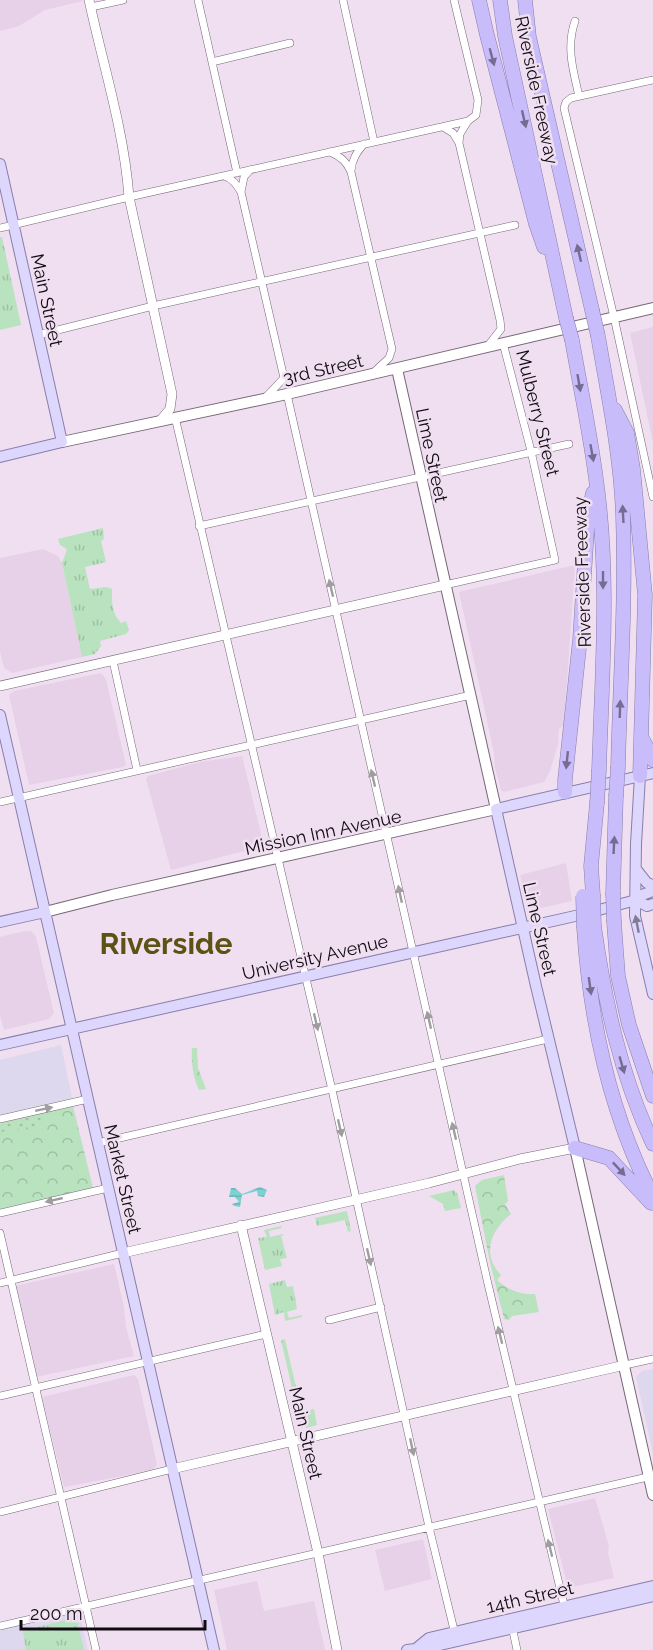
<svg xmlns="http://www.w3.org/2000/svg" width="653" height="1650" viewBox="0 0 653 1650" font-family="Raleway,sans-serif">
<defs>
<pattern id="grass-tufts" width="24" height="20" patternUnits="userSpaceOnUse" patternTransform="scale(1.5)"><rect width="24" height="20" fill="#b9e2be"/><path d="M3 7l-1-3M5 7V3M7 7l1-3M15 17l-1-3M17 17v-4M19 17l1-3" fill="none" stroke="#9ec1a2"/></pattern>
<pattern id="forest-crowns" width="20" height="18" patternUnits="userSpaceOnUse" patternTransform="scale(1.5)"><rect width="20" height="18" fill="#b9e2be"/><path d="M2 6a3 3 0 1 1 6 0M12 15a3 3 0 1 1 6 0" fill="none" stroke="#9ec1a2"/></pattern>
<pattern id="garden-dots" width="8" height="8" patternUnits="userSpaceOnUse" patternTransform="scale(1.5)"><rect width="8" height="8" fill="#b9e2be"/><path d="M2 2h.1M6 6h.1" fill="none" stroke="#9ec1a2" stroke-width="1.8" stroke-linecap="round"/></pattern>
<pattern id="water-rules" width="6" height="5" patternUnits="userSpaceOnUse" patternTransform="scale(1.5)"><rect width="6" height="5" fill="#7cd2d3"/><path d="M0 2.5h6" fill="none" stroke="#6ab3b4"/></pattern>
</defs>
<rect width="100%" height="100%" fill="#f0dff1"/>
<!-- built -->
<path fill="#e7d1e9" d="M 0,0 L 82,0 L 83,1 L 45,10 L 19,26 L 0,31 Z
M 653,327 L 653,443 L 630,333 Z
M 43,549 L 58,556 L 62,563 L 82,657 L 12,673 L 4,668 L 0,652 L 0,558 Z
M 575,565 L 564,725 L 559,729 L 558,745 L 550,771 L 544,782 L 504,792 L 501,790 L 495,768 L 494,753 L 459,592 Z
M 101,673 L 106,679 L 126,765 L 123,767 L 29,785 L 9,695 L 14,691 Z
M 242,756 L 264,846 L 171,870 L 146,779 L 148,776 L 200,762 Z
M 566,863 L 572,901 L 532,910 L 529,908 L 520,875 Z
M 25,931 L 31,931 L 36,937 L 54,1013 L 49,1019 L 4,1030 L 0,1016 L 0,937 Z
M 114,1264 L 124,1307 L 126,1327 L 134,1356 L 36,1377 L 15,1286 Z
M 134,1375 L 138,1379 L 157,1464 L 155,1468 L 150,1471 L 64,1487 L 42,1397 Z
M 595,1498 L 609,1546 L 608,1553 L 614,1578 L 568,1588 L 548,1509 Z
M 423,1539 L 432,1579 L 385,1591 L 375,1550 Z
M 257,1581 L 264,1611 L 314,1601 L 325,1650 L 227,1650 L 214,1590 Z"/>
<!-- education -->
<path fill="#ddd8ed" d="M 61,1045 L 72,1098 L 0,1115 L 0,1060 Z
M 653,1369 L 653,1454 L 636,1377 L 642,1371 Z
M 79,1612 L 88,1650 L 0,1650 L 0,1630 Z"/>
<!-- grass -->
<path fill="url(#grass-tufts)" d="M 0,237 L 2,237 L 21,325 L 0,330 Z
M 103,528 L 104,539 L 101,541 L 106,562 L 85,567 L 90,589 L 106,587 L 112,589 C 112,602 111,612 121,623 L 126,621 L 129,630 L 126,634 L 100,641 L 101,646 L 95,654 L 82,657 L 62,563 L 67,549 L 60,545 L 58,539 Z
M 454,1190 L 457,1193 L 461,1208 L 445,1211 L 443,1204 L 429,1196 Z
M 347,1211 L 351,1231 L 348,1232 L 345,1220 L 317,1226 L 315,1218 Z
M 281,1226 L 282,1228 L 269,1231 L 270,1237 L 283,1234 L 284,1235 L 281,1236 L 287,1258 L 280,1259 L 282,1266 L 265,1270 L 258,1238 L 267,1237 L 264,1230 Z
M 285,1280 L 287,1287 L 293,1286 L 297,1309 L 287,1312 L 289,1318 L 302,1315 L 302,1317 L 285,1321 L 284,1312 L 275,1315 L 269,1284 Z
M 285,1339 L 301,1409 L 297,1410 L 281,1340 Z
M 314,1409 L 317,1425 L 306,1428 L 300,1423 L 298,1413 Z
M 76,1617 L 84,1650 L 26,1650 L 23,1631 Z"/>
<!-- forest -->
<path fill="url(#forest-crowns)" d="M 192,1048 L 197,1048 L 198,1068 L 206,1089 L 199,1090 C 193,1076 191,1063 192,1048 Z
M 73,1106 L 93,1188 L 0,1209 L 0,1123 Z
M 504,1175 L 508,1201 L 505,1204 L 511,1214 C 491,1230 481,1254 501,1275 L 497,1280 C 508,1290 520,1295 535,1294 L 539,1312 L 512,1316 L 509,1320 L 504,1319 L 489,1258 L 475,1186 L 482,1180 Z"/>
<!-- garden -->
<path fill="url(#garden-dots)" d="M 43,1114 L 44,1122 L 41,1125 L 0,1132 L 1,1124 Z"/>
<!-- water -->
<path fill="url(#water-rules)" d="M 260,1187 L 267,1190 L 264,1197 L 258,1196 L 257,1191 L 242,1195 L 240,1207 L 234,1206 L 232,1204 L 239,1202 L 235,1197 L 229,1197 L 231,1188 L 235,1188 L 242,1194 Z"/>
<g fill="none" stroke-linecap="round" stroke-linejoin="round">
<defs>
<path id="minor" d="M 198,0 L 237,173
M 343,0 L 374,142
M 91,7 L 123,0
M 575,21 C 566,47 573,70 579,96
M 212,62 L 290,43
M 653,80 L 571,98 L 566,102 L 564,108 L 614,317 L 653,497
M 443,127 L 453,133 L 459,143 L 500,320 L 501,329 L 487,347
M 459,143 L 460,134 L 468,121
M 330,152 C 341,157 346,161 351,172 L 392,349 L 389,358 L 375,371
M 250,170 L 244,177 L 241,192 L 284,378 L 265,398
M 351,171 C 352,160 356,153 364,144
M 224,176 C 233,179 236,184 241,192
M 0,228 L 129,197 L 468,121 L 476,115 L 478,100 L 454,0
M 38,335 L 153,306 L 515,225
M 287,394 L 488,1284 L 564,1605
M 175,417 L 332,1090 L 429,1527 L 455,1634
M 199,526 L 569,444
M 445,585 L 555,560 L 531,451 L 503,343
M 113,661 L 137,770
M 0,802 L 471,695
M 0,1119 L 88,1099
M 98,1143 L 548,1039
M 0,1213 L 108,1188
M 0,1233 L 96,1650
M 0,1283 L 123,1253
M 329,1320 L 381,1307
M 625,1365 L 653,1359
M 0,1396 L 266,1334
M 0,1512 L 172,1469
M 0,1626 L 652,1476
M 512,1626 L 517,1650"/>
<path id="tertiary" d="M 89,0 C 103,65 124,130 129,197 L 172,394 L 170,409 L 160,421
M 0,686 L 445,585
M 241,1225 L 318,1553 L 337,1650
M 123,1253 L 429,1183 L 520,1159 L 575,1148
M 172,1469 L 625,1365"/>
<path id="secondary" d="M 62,442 L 287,394 L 653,308
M 45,912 L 112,895 L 496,809 L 397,369
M 575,1148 L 653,1495"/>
<path id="primary" d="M 0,164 L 62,442 L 0,457
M 0,715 L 214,1650
M 640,776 L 636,844 L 635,916 L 653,994
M 636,869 L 647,883 L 653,885
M 636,900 L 647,906 L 653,904
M 0,922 L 45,912
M 0,1045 L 584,914 L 636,900 L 642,895 L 653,891
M 575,1148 L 536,986 L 496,809 L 653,773
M 418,1647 L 429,1638 L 653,1586
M 407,1650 L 431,1647 L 653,1596"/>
<path id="motorway" d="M 479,0 L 487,35 L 536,224 L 544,247
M 500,0 L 505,36 L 566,318
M 525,0 L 529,37 L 592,310
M 598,336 C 608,395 621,455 623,516 C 626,600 620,684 618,767
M 572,340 C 580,386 590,432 596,479 C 610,575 602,674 599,770
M 615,410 L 627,433 L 633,469 L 645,595 L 640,776
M 643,740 L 653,760
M 565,792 L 565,780 L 580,639 L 588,514 L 593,493
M 613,893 L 616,796
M 593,895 L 591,866 L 597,803
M 614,922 L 618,976 L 629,1025 L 653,1096
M 594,926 C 605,1002 620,1074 653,1144
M 584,928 C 590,1021 610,1114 653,1197
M 575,1148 L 609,1158 L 651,1203"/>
</defs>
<!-- minor casing -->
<use href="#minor" stroke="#766777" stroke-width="8"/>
<!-- tertiary casing -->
<use href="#tertiary" stroke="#766777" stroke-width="10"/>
<!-- secondary casing -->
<use href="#secondary" stroke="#766777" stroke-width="12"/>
<!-- primary casing -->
<use href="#primary" stroke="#887ea9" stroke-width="12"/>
<!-- motorway casing -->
<use href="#motorway" stroke="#887ea9" stroke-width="15"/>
<!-- minor -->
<use href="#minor" stroke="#fff" stroke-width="7"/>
<!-- tertiary -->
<use href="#tertiary" stroke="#fff" stroke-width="9"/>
<!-- secondary -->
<use href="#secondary" stroke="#fff" stroke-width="10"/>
<!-- primary -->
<use href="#primary" stroke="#ded7fd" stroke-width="10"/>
<!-- motorway -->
<use href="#motorway" stroke="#c8bcfb" stroke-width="14"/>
<defs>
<path id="motorway-bridge" d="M 592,310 L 598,336
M 566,318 L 572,340
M 616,796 L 618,767
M 597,803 L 599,770
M 613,893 L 614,922
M 593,895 L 594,926
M 583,896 L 584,928"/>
</defs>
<!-- motorway-bridge casing -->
<use href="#motorway-bridge" stroke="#887ea9" stroke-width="15" stroke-linecap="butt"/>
<!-- motorway-bridge -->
<use href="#motorway-bridge" stroke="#c8bcfb" stroke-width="14"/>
</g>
<!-- one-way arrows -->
<defs><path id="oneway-solid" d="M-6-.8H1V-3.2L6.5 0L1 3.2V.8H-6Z" transform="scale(1.5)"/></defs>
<g fill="#766c92">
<use href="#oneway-solid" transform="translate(492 57) rotate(75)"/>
<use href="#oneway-solid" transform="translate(524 119) rotate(77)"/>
<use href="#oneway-solid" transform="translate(579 253) rotate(-103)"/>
<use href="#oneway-solid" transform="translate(579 383) rotate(80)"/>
<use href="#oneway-solid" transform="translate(592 453) rotate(80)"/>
<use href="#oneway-solid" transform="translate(623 514) rotate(-93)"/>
<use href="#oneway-solid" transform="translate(603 580) rotate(90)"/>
<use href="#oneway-solid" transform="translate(620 709) rotate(-88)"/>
<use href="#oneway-solid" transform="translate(567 760) rotate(96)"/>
<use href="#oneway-solid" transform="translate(614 845) rotate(-87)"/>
<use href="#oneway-solid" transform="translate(590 986) rotate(82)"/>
<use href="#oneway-solid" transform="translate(622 1065) rotate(74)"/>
<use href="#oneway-solid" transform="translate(619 1169) rotate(47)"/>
</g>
<g fill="#a09da0">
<use href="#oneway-solid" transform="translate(331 588) rotate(-103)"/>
<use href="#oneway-solid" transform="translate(373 778) rotate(-103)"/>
<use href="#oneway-solid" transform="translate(400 894) rotate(-102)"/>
<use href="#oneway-solid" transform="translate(429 1020) rotate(-103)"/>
<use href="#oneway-solid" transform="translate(316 1022) rotate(77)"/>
<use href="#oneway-solid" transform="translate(44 1109) rotate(-12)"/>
<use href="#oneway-solid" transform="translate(340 1128) rotate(77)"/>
<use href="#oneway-solid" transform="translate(454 1131) rotate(-103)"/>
<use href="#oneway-solid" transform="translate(54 1200) rotate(167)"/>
<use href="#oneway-solid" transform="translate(369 1257) rotate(77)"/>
<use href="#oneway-solid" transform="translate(500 1335) rotate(-104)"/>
<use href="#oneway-solid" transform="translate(412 1447) rotate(78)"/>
<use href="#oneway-solid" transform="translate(550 1548) rotate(-104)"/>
</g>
<use fill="#827b93" href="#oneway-solid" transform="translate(637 924) rotate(-101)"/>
<g text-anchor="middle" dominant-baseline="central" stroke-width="5" stroke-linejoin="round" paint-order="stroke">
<!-- street labels -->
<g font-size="18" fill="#110b11" stroke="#f0dff1">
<text transform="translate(537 90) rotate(78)">Riverside Freeway</text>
<text transform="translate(47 300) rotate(78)">Main Street</text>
<text transform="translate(323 369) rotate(-13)">3rd Street</text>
<text transform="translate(538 413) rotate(76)">Mulberry Street</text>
<text transform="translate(432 455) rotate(78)">Lime Street</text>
<text transform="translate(582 572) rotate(-92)">Riverside Freeway</text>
<text transform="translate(323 832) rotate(-12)">Mission Inn Avenue</text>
<text transform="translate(540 929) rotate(77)">Lime Street</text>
<text transform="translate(315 957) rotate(-13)">University Avenue</text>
<text transform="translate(123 1179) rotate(77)">Market Street</text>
<text transform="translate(306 1433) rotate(77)">Main Street</text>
<text transform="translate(530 1597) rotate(-13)">14th Street</text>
</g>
<!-- town labels -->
<g font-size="30" font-weight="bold" fill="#5b5214" stroke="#f0dff1">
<text x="166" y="943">Riverside</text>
</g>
</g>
<!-- scale -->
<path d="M21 1620v9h184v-9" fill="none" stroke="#110b11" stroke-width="3"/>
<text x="30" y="1620" font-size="18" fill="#110b11" stroke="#f0dff1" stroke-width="4.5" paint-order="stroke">200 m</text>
</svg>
